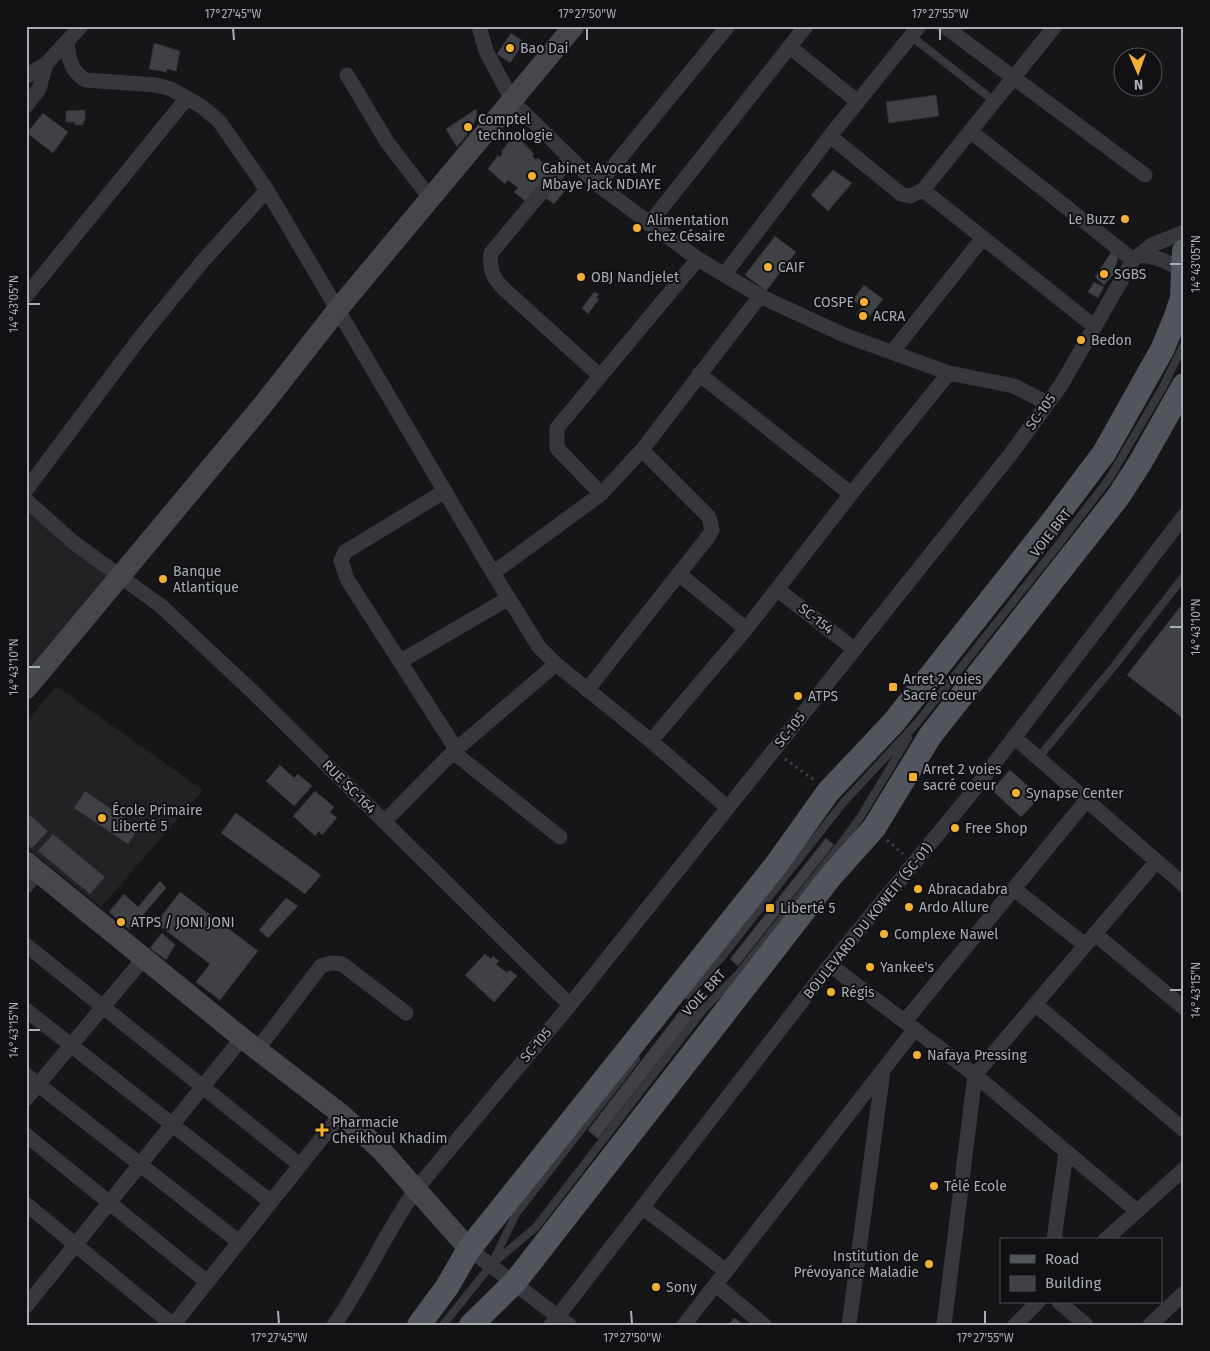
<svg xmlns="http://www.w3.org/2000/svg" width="1210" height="1351" viewBox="0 0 1210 1351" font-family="'Fira Sans',sans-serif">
<rect width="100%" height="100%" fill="#161618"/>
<!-- built -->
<path fill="#222225" d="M 26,508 L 110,577 L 26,676 Z
M 56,686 L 203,790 L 101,907 L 26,847 L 26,723 Z"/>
<!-- building -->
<path fill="#404145" stroke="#303034" d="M 511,33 L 524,42 L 510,63 L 497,54 Z
M 154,43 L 180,51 L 176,71 L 167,69 L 166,72 L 149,69 Z
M 936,95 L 939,116 L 889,123 L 886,102 Z
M 476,109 L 477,114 L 473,127 L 457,147 L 446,129 Z
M 85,110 L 85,121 L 83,122 L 83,125 L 75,125 L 75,122 L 66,122 L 66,111 Z
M 43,113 L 68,132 L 53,153 L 27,133 Z
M 515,134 L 534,154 L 532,156 L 536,160 L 538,158 L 554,174 L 529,204 L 514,192 L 518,188 L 508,180 L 505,184 L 488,169 L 498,155 L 500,157 L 503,153 L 501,152 Z
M 833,170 L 852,183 L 828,211 L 811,195 Z
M 555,179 L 567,188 L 554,204 L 542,195 Z
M 775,236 L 796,252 L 766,291 L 745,275 Z
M 1112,251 L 1118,258 L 1113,275 L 1104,285 L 1095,277 Z
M 1094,282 L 1104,287 L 1098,298 L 1088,292 Z
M 864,285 L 883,299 L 865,322 L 856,315 L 862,307 L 853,300 Z
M 594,292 L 599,294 L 596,298 L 599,299 L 588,314 L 582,308 Z
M 1184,602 L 1184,719 L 1127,675 Z
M 280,765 L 294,778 L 298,774 L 312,786 L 294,806 L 266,781 Z
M 1010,770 L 1040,797 L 1021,817 L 992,790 Z
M 85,791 L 139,828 L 128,844 L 74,808 Z
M 315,791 L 334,807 L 330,812 L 337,818 L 322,835 L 319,831 L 315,836 L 293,816 Z
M 26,812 L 48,831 L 32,848 L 26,843 Z
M 236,813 L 321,875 L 305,894 L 221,833 Z
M 53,834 L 105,877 L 90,894 L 38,851 Z
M 826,838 L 834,845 L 738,966 L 730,959 Z
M 160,881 L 166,888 L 130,930 L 109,912 L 124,894 L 138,907 Z
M 180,892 L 258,951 L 220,1000 L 196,982 L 210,964 L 156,923 Z
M 286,898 L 298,906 L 268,938 L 259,930 Z
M 162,933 L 175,945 L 166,960 L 150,948 Z
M 485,954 L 491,959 L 493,956 L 499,961 L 496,964 L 507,973 L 510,970 L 517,976 L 494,1002 L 465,975 Z
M 689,999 L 700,1008 L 598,1139 L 588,1130 Z
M 734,1318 L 744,1325 L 729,1325 Z"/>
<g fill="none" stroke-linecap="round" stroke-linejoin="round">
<!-- path -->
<path stroke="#3d3f44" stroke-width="3" stroke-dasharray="2.5 4" stroke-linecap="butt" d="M 785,759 L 814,780
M 887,840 L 903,854"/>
<!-- lane -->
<path stroke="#37383d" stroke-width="8" d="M 911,36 L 994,101
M 1038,758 L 1115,665 L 1184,576
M 687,995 L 721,958 L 843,803 L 917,723 L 1055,549 L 1109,479 L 1163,387 L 1184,344
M 491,1265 L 516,1214 L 636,1059
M 443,1325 L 491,1265 L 536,1227 L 703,1010 L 739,973 L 837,849 L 861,816 L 908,738"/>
<!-- street -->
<path stroke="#37383d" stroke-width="15" d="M 479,26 L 486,51 L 513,102 L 598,185 L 698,259 L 760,296 L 844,335 L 949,373 L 1014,386 L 1047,403
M 944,26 L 1145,175
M 67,43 C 69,59 70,70 85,80 L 156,85 L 171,89 L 201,106 L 219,121 L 267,190 L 493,573 L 539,647 L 556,664 L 651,741 L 727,807
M 790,47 L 858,102
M 347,75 L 387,142 L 430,198
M 26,76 L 46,64 L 81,26
M 26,106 L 39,89 L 46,64
M 970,131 L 1133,260
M 830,136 L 901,194 L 910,196 L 923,190 L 1055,26
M 570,158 L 491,253 C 489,269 493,278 504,289 L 599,375
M 598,185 L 728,26
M 923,190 L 1095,327
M 649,224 L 806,26
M 1139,255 C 1158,257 1170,261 1183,274
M 724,275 L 830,136 L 919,26
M 26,296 L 187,98
M 893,351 L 982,239
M 699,374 L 851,494
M 26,490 L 139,339 L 202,262 L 267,190
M 445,491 L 345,552 L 341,561 L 347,579 L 456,749
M 601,494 L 557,448 L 557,428 L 698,259
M 26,500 L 73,542 L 161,606 L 253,692 L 570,1005
M 493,573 L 601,494 L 642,450 L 760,296
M 679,574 L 746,629
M 778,590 L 854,649
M 401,661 L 509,598
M 587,690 L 708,537 L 712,530 L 709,517 L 642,450
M 1014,737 L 1184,885
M 651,741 L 746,629 L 851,494 L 949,373
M 453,752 L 560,837
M 384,822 L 453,752 L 556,664
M 26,886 L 38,872
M 1014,889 L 1085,945
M 1095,934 L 1184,1008
M 26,945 L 300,1165
M 830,965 L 975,1075 L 1137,1211
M 1035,1004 L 1184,1130
M 26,1010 L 271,1202
M 905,1021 L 1086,801
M 257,1050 L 321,966 L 331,963 L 342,964 L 406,1013
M 26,1075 L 239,1242
M 26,1099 L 144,958
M 26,1135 L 207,1282
M 26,1204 L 173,1325
M 642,1207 L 726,1271
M 1054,1240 L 1066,1152
M 1105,1240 L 1184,1169
M 469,1249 L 569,1325
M 716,1285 L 764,1325
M 1059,1302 L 1086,1325
M 26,1306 L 242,1038
M 173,1325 L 341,1114
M 334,1325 C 365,1281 386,1231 417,1188 L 570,1005 L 1010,455 L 1061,385 L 1133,260 L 1152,245 L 1184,232
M 551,1325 L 830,965 L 970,795 L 1184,516
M 684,1325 L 915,1029
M 849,1325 L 883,1071
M 944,1325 L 975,1075 L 1156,862
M 1015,1325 L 1038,1302
M 1150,1325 L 1184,1293"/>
<!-- secondary -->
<path stroke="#45474d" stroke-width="21" d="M 26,689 L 262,406 L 338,309 L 574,26
M 26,862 L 242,1038 L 341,1114 L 382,1151 L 469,1249"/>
<!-- primary -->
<path stroke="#53555c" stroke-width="24" d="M 419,1325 L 447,1287 L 469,1249 L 776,865 L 828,792 L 894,722 L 1052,522 L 1104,453 L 1162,350 L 1175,319 L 1182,298 L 1184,251
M 471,1325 L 515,1282 L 831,876 L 874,828 L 930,736 L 1118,497 L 1140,463 L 1184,385"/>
</g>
<!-- ticks -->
<path fill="none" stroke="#a8adb8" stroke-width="2" d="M 233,28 L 234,40M 587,28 L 587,40M 940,28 L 940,40M 1170,264 L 1182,264M 28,304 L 40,304M 1170,627 L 1182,627M 28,667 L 40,667M 1170,990 L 1182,990M 28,1030 L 40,1030M 278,1311 L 279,1324M 631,1311 L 632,1324M 985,1311 L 985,1324"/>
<!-- markers -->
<g fill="#f2b134" stroke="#111113" stroke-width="2">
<circle cx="510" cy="48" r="5"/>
<circle cx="468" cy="127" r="5"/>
<circle cx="532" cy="176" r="5"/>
<circle cx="1125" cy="219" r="5"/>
<circle cx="637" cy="228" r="5"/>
<circle cx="768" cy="267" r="5"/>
<circle cx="1104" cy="274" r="5"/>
<circle cx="581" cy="277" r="5"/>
<circle cx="864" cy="302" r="5"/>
<circle cx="863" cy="316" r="5"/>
<circle cx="1081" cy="340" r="5"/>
<circle cx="163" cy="579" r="5"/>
<rect x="888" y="682" width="10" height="10" rx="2.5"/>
<circle cx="798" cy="696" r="5"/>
<rect x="908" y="772" width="10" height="10" rx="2.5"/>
<circle cx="1016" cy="793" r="5"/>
<circle cx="102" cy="818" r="5"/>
<circle cx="955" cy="828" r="5"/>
<circle cx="918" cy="889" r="5"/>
<circle cx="909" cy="907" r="5"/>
<rect x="765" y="903" width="10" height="10" rx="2.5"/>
<circle cx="121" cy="922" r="5"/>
<circle cx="884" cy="934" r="5"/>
<circle cx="870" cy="967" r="5"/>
<circle cx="831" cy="992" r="5"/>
<circle cx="917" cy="1055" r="5"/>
<path d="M319.5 1122.5h5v5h5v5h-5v5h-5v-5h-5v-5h5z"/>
<circle cx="934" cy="1186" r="5"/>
<circle cx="929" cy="1264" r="5"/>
<circle cx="656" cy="1287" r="5"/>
</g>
<g text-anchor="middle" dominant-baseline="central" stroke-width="4" stroke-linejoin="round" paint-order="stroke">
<!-- poi labels -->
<g font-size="14" fill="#a8adb8" stroke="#111113" text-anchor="start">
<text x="520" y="48">Bao Dai</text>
<text x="478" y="119">Comptel<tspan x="478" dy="16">technologie</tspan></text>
<text x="542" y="168">Cabinet Avocat Mr<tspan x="542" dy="16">Mbaye Jack NDIAYE</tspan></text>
<text x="1115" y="219" text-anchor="end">Le Buzz</text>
<text x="647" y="220">Alimentation<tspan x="647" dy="16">chez Césaire</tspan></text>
<text x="778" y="267">CAIF</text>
<text x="1114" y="274">SGBS</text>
<text x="591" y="277">OBJ Nandjelet</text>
<text x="854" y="302" text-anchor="end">COSPE</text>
<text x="873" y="316">ACRA</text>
<text x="1091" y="340">Bedon</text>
<text x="173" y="571">Banque<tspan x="173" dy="16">Atlantique</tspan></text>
<text x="903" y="679">Arret 2 voies<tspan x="903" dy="16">Sacré coeur</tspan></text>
<text x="808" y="696">ATPS</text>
<text x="923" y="769">Arret 2 voies<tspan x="923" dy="16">sacré coeur</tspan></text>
<text x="1026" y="793">Synapse Center</text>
<text x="112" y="810">École Primaire<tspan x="112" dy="16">Liberté 5</tspan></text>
<text x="965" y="828">Free Shop</text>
<text x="928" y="889">Abracadabra</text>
<text x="919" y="907">Ardo Allure</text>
<text x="780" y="908">Liberté 5</text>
<text x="131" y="922">ATPS / JONI JONI</text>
<text x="894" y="934">Complexe Nawel</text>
<text x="880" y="967">Yankee's</text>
<text x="841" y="992">Régis</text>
<text x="927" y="1055">Nafaya Pressing</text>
<text x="332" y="1122">Pharmacie<tspan x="332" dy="16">Cheikhoul Khadim</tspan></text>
<text x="944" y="1186">Télé Ecole</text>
<text x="919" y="1256" text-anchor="end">Institution de<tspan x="919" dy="16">Prévoyance Maladie</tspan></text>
<text x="666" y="1287">Sony</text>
</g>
<!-- street labels -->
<g font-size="14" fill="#a8adb8" stroke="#111113">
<text transform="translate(1041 412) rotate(-54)">SC-105</text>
<text transform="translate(1051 533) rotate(-52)">VOIE BRT</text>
<text transform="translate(816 619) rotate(38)">SC-154</text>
<text transform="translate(790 730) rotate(-52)">SC-105</text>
<text transform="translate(349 787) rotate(45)">RUE SC-164</text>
<text transform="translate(868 921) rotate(-51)">BOULEVARD DU KOWEIT (SC-01)</text>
<text transform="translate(704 993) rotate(-48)">VOIE BRT</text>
<text transform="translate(536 1045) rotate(-50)">SC-105</text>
</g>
</g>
<!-- border -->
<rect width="1210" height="1351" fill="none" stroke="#111113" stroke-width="55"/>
<!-- legend -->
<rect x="1000" y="1238" width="162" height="65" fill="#111113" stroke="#4d4f55"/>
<rect x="1010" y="1255" width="25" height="8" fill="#53555c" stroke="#4d4f55"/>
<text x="1045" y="1264" font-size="15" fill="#a8adb8">Road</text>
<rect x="1010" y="1276" width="25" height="15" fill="#404145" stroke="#4d4f55"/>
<text x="1045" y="1288" font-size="15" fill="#a8adb8">Building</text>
<!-- north arrow -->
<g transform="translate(1138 72) rotate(178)"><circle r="24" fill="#111113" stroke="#4d4f55"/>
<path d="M0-4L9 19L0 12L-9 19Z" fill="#f2b134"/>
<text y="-8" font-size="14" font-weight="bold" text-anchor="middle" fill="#a8adb8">N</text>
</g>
<rect x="28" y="28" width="1154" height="1296" fill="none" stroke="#a8adb8" stroke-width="2"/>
<g font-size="12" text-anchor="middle" fill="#a8adb8">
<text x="233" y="18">17°27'45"W</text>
<text x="587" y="18">17°27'50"W</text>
<text x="940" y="18">17°27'55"W</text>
<text transform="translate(1196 264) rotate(-90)" y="4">14°43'05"N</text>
<text transform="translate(14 304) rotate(-90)" y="4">14°43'05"N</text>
<text transform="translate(1196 627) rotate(-90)" y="4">14°43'10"N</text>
<text transform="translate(14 667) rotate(-90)" y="4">14°43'10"N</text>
<text transform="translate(1196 990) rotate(-90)" y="4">14°43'15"N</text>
<text transform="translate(14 1030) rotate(-90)" y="4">14°43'15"N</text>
<text x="279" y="1342">17°27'45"W</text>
<text x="632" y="1342">17°27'50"W</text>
<text x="985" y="1342">17°27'55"W</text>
</g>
</svg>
